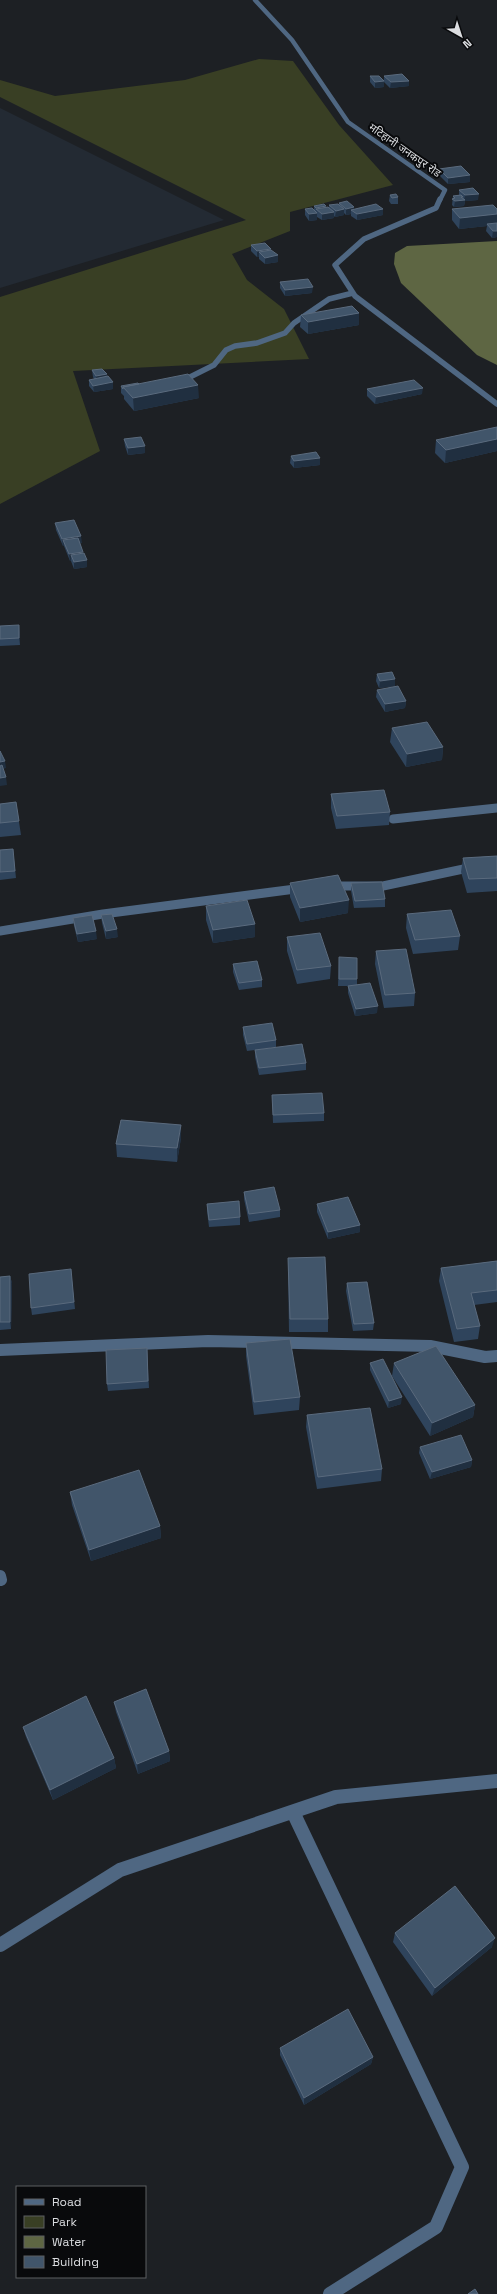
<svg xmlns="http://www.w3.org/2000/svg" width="497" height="2294" viewBox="0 0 497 2294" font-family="'Space Grotesk','Noto Sans Devanagari',sans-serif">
<rect width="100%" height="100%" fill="#1d2024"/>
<!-- built -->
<path fill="#232a33" d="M 0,108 L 224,220 L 0,288 Z"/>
<!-- green -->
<path fill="#393f24" d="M 259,59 L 293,61 L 339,125 L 393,185 L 290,212 L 290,231 L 232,254 L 247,280 L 284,309 L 309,359 L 73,371 L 100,451 L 0,504 L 0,297 L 246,220 L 0,97 L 0,80 L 55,96 L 185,80 Z"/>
<!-- water -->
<path fill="#5e6643" d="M 497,241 L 497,365 L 477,355 L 401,283 L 394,264 L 395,253 L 407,246 Z"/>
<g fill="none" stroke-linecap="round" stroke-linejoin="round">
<!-- minor-far4 -->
<path stroke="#4f6782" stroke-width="4.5" d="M 255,0 L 292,40 L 348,122 L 445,190 L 440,200"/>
<!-- minor-far3 -->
<path stroke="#4f6782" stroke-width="5.5" d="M 440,199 L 436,208 L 364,239 L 335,265 L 355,296 L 497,404
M 180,382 L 214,365 L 226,350 L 235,346 L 257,343 L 285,333 L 294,323 L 329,299 L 353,293"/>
<!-- minor-far2 -->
<path stroke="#4f6782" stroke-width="9" d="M 393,819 L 497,808
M 329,886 L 383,886 L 497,862
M 0,931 L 103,914 L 303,888"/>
<!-- minor-far1 -->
<path stroke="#4f6782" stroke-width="12" d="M 0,1350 L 208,1341 L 430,1346 L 485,1357 L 497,1356
M 0,1576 L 1,1580"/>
<!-- minor -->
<path stroke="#4f6782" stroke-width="14" d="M 293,1812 L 462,2167 L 436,2227 L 330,2294
M 0,1945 L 120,1870 L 336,1797 L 497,1781"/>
</g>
<!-- wall -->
<path fill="#2f445c" d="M 370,76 L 384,80 L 384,76 L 409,86 L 390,88 L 384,82 L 384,87 L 375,88 L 370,82 Z
M 439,169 L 470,182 L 448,184 L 439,175 Z
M 459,190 L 478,200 L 465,201 L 464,206 L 454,207 L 452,205 L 453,196 L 459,195 Z
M 390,195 L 398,197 L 398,204 L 391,204 L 389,201 Z
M 339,203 L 354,209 L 383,215 L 357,220 L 351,216 L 351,214 L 346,215 L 344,213 L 344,215 L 335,217 L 334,216 L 334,218 L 322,220 L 317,217 L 317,220 L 309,221 L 305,215 L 305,209 L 314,209 L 314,206 L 326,206 L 326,207 L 329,208 L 329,205 L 339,205 Z
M 452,209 L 497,209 L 497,237 L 492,238 L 486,231 L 487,226 L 459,229 L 452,220 Z
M 251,245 L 271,249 L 271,250 L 278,262 L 265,264 L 259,259 L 259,257 L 257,257 L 251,251 Z
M 280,282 L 312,293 L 285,296 L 280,288 Z
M 359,313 L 359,325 L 308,334 L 300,327 L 301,315 Z
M 92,370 L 107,374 L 107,376 L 113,382 L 113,389 L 94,392 L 89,386 L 89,380 L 94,379 L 93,377 Z
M 139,384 L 199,398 L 134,411 L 124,399 L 124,396 L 121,393 L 121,386 Z
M 367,389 L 422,394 L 375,404 L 367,396 Z
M 497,427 L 497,451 L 445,463 L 435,453 L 436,440 Z
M 124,439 L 145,453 L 128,455 L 125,446 Z
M 291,456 L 320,465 L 294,468 L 290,463 Z
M 55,523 L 82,543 L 80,543 L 83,552 L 87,567 L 74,569 L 71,561 L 70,561 L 64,546 L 63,546 L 56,530 Z
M 0,626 L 20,632 L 20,645 L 0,646 Z
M 377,674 L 395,686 L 379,688 L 376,681 Z
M 377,690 L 406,701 L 405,708 L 385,712 L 376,697 Z
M 392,728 L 443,747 L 442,760 L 406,767 L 390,742 Z
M 331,794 L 390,812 L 389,825 L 336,829 L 331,808 Z
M 16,802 L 21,835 L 0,837 L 0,804 Z
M 13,849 L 16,878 L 0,880 L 0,850 Z
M 497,856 L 497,891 L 467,893 L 461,872 L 463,858 Z
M 290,883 L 348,913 L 300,922 L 290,897 Z
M 351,883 L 385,899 L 385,907 L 354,908 L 351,891 Z
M 206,906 L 255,924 L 255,937 L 213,943 L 206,920 Z
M 407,914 L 460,936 L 458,950 L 413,954 L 406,928 Z
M 101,915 L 118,937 L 106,939 L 102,923 Z
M 73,918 L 97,939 L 78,942 L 74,926 Z
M 287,937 L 331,966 L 330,979 L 297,984 L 287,951 Z
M 376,951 L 415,993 L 414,1006 L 384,1008 L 375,964 Z
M 339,957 L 357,979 L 357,985 L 377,1013 L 355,1016 L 348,993 L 348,986 L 338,986 Z
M 233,964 L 262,980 L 262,987 L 239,990 L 233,972 Z
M 243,1027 L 276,1040 L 276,1047 L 256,1050 L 306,1063 L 306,1070 L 259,1075 L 255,1057 L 255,1050 L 247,1051 L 243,1035 Z
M 272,1095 L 324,1113 L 324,1121 L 273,1123 Z
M 181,1138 L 177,1162 L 117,1157 L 116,1144 Z
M 244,1192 L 280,1210 L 280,1217 L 249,1222 L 244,1199 Z
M 207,1204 L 240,1217 L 240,1225 L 209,1227 L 207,1211 Z
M 317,1204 L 360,1225 L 360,1232 L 328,1239 L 317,1212 Z
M 288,1258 L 328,1319 L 328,1332 L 289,1332 L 288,1271 Z
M 497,1261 L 497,1302 L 474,1305 L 480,1326 L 478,1339 L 454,1342 L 439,1281 L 441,1268 Z
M 71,1269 L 75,1309 L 32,1315 L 31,1308 Z
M 10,1276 L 12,1283 L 11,1329 L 0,1330 L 0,1277 Z
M 347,1283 L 374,1323 L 373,1330 L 353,1331 L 346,1291 Z
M 246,1343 L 300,1397 L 299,1410 L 254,1415 L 246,1356 Z
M 147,1348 L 149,1388 L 108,1391 L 107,1384 Z
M 370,1363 L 401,1404 L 388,1408 L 370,1370 Z
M 394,1363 L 475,1405 L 473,1417 L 430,1436 L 392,1376 Z
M 307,1415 L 382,1469 L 381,1481 L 317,1489 L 306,1427 Z
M 420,1447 L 472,1460 L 471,1467 L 430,1479 L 419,1453 Z
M 70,1492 L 160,1526 L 161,1538 L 91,1561 L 72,1505 Z
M 114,1702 L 169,1751 L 170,1761 L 138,1774 L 116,1712 Z
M 23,1727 L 114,1758 L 116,1768 L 53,1800 L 26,1737 Z
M 395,1933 L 492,1947 L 432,1996 L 393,1942 Z
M 280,2048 L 373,2057 L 371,2064 L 304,2105 L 280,2055 Z"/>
<!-- shaded-wall -->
<path fill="#202f40" d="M 384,81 L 384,87 L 375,88 L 375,82 Z
M 409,81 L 409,86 L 390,88 L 391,82 Z
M 470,175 L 470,182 L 448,184 L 448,178 Z
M 479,194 L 478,200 L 465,201 L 464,206 L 454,207 L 455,201 L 461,197 L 463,197 L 463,200 L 464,200 L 465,195 Z
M 326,206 L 326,212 L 316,210 L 316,208 Z
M 354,207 L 354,212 L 351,210 L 351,214 L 346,215 L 346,209 Z
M 344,209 L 344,215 L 335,217 L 336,211 Z
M 383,209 L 383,215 L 357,220 L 357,214 Z
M 334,212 L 334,218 L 322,220 L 322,214 Z
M 317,213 L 317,220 L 309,221 L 309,214 Z
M 497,214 L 497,225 L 487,224 L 487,226 L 459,229 L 460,218 Z
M 493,231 L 497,231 L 497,237 L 492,238 Z
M 271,249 L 271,255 L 259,252 L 259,257 L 257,257 L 257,251 Z
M 278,255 L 278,262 L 265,264 L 265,258 Z
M 313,287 L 312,293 L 285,296 L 285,290 Z
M 359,313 L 359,325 L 308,334 L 308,322 Z
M 107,374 L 107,381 L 97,383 L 96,376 Z
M 113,382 L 113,389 L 94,392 L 93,386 Z
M 198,385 L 199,398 L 134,411 L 133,398 Z
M 423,388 L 422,394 L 375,404 L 376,397 Z
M 497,439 L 497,451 L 445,463 L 446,450 Z
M 145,446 L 145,453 L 128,455 L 128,448 Z
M 320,458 L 320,465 L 294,468 L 294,461 Z
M 81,536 L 82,543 L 66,545 L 63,540 L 64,546 L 63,546 L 62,539 Z
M 83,552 L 84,559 L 71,555 L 71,561 L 70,561 L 69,554 Z
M 87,560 L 87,567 L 74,569 L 74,562 Z
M 19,625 L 20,632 L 20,645 L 19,638 Z
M 395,679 L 395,686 L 379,688 L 380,681 Z
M 406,701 L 405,708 L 385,712 L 385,704 Z
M 443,747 L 442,760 L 406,767 L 407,754 Z
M 5,761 L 6,768 L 0,770 L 0,762 Z
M 6,777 L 7,785 L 0,786 L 0,778 Z
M 349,900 L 348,913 L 300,922 L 300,908 Z
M 255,924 L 255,937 L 213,943 L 213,930 Z
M 117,929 L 118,937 L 106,939 L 106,931 Z
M 96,931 L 97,939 L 78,942 L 77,934 Z
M 378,1006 L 377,1013 L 355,1016 L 356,1009 Z
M 181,1125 L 181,1138 L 177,1162 L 177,1148 Z
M 360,1225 L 360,1232 L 328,1239 L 328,1232 Z
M 10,1276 L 12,1283 L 11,1329 L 10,1322 Z
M 402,1397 L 401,1404 L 388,1408 L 389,1401 Z
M 475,1405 L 473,1417 L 430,1436 L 432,1423 Z
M 472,1460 L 471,1467 L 430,1479 L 432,1472 Z
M 160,1526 L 161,1538 L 91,1561 L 89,1550 Z
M 169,1751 L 170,1761 L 138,1774 L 137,1764 Z
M 114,1758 L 116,1768 L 53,1800 L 50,1790 Z
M 495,1938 L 492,1947 L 432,1996 L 435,1988 Z
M 373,2057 L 371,2064 L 304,2105 L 304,2098 Z"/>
<!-- building -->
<path fill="#41556a" stroke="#5a6a7d" d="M 402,74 L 409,81 L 391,82 L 384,76 Z
M 370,76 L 379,76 L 384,81 L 375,82 Z
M 461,166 L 470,175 L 448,178 L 439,169 Z
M 473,188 L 479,194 L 465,195 L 459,190 Z
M 396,194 L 398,197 L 392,198 L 390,195 Z
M 461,195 L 463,197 L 461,197 L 465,200 L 455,201 L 452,199 L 455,198 L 453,196 Z
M 347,201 L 354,207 L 346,209 L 339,203 Z
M 324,204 L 326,206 L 316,208 L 314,206 Z
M 338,204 L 344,209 L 336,211 L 329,205 Z
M 376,204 L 383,209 L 357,214 L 351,210 Z
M 493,205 L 497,209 L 497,214 L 460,218 L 452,209 Z
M 328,207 L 334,212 L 322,214 L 316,209 Z
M 312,208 L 317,213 L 309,214 L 305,209 Z
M 497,223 L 497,231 L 493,231 L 487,224 Z
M 265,243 L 271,249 L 257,251 L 251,245 Z
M 271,250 L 278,255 L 265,258 L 259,252 Z
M 308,279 L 313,287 L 285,290 L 280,282 Z
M 352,306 L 359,313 L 308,322 L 301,315 Z
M 102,369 L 107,374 L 96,376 L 92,370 Z
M 188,374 L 198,385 L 133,398 L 123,387 Z
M 108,376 L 113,382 L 93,386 L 89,380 Z
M 414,380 L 423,388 L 376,397 L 367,389 Z
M 138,383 L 139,384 L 123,387 L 123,389 L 121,386 Z
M 497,427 L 497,439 L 446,450 L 436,440 Z
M 141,437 L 145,446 L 128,448 L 124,439 Z
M 316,452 L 320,458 L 294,461 L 291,456 Z
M 74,520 L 81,536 L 62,539 L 55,523 Z
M 78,538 L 83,552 L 69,554 L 63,540 Z
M 84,553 L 87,560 L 74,562 L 71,555 Z
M 19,625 L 19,638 L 0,639 L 0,626 Z
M 392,672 L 395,679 L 380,681 L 377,674 Z
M 398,686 L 406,701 L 385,704 L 377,690 Z
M 427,722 L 443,747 L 407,754 L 392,728 Z
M 0,751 L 5,761 L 0,762 Z
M 2,765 L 6,777 L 0,778 L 0,766 Z
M 384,790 L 390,812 L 337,816 L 331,794 Z
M 16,802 L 19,821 L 0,823 L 0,804 Z
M 13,849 L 15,871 L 0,872 L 0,850 Z
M 497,856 L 497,878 L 469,879 L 463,858 Z
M 338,875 L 349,900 L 300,908 L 290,883 Z
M 382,882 L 385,899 L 355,901 L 351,883 Z
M 247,900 L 255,924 L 213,930 L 206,906 Z
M 451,910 L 460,936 L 415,940 L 407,914 Z
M 112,914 L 117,929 L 106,931 L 101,915 Z
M 92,915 L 96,931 L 77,934 L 73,918 Z
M 320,933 L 331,966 L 297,970 L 287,937 Z
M 406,949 L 415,993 L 385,995 L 376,951 Z
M 339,957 L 357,958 L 357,979 L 339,979 Z
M 257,961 L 262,980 L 239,983 L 233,964 Z
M 370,983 L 378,1006 L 356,1009 L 348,986 Z
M 272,1023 L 276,1040 L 247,1044 L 243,1027 Z
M 302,1044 L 306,1063 L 259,1068 L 255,1050 Z
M 322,1093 L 324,1113 L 273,1115 L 272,1095 Z
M 121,1120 L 181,1125 L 177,1148 L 116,1144 Z
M 274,1187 L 280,1210 L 249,1214 L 244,1192 Z
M 348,1197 L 360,1225 L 328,1232 L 317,1204 Z
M 239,1201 L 240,1217 L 209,1220 L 207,1204 Z
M 325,1257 L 328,1319 L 290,1319 L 288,1258 Z
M 497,1261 L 497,1290 L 471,1293 L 480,1326 L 457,1329 L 441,1268 Z
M 71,1269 L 74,1302 L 31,1308 L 29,1274 Z
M 10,1276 L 10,1322 L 0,1322 L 0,1277 Z
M 367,1282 L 374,1323 L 354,1324 L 347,1283 Z
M 290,1339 L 300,1397 L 254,1402 L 246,1343 Z
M 436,1346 L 475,1405 L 432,1423 L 394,1363 Z
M 147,1348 L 148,1381 L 107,1384 L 106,1350 Z
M 383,1359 L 402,1397 L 389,1401 L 370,1363 Z
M 370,1408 L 382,1469 L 318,1477 L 307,1415 Z
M 461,1435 L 472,1460 L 432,1472 L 420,1447 Z
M 139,1470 L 160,1526 L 89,1550 L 70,1492 Z
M 146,1689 L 169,1751 L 137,1764 L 114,1702 Z
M 86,1696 L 114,1758 L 50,1790 L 23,1727 Z
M 455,1886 L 495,1938 L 435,1988 L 395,1933 Z
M 348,2009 L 373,2057 L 304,2098 L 280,2048 Z
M 475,2289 L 478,2294 L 468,2294 Z"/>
<g text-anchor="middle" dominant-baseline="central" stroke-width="4" stroke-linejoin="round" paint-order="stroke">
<!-- far-street labels -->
<g font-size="11" fill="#dbdde0" stroke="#090a0c">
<text transform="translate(405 150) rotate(35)">मटिहानी जनकपुर रोड</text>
</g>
</g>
<!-- legend -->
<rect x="16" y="2186" width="130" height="92" fill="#090a0c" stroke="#5d5e61"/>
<rect x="24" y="2199" width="20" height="6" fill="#4f6782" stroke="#5d5e61"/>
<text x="52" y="2206" font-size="12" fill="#dbdde0">Road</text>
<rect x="24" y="2216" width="20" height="12" fill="#393f24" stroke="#5d5e61"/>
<text x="52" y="2226" font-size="12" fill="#dbdde0">Park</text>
<rect x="24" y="2236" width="20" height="12" fill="#5e6643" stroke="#5d5e61"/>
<text x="52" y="2246" font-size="12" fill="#dbdde0">Water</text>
<rect x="24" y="2256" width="20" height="12" fill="#41556a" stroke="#5d5e61"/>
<text x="52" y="2266" font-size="12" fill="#dbdde0">Building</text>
<!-- north arrow -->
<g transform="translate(461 36) rotate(141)" stroke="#090a0c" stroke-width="3" paint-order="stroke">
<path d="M0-3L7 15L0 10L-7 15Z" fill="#dbdde0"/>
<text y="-6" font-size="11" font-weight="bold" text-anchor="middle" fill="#dbdde0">N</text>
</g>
</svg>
